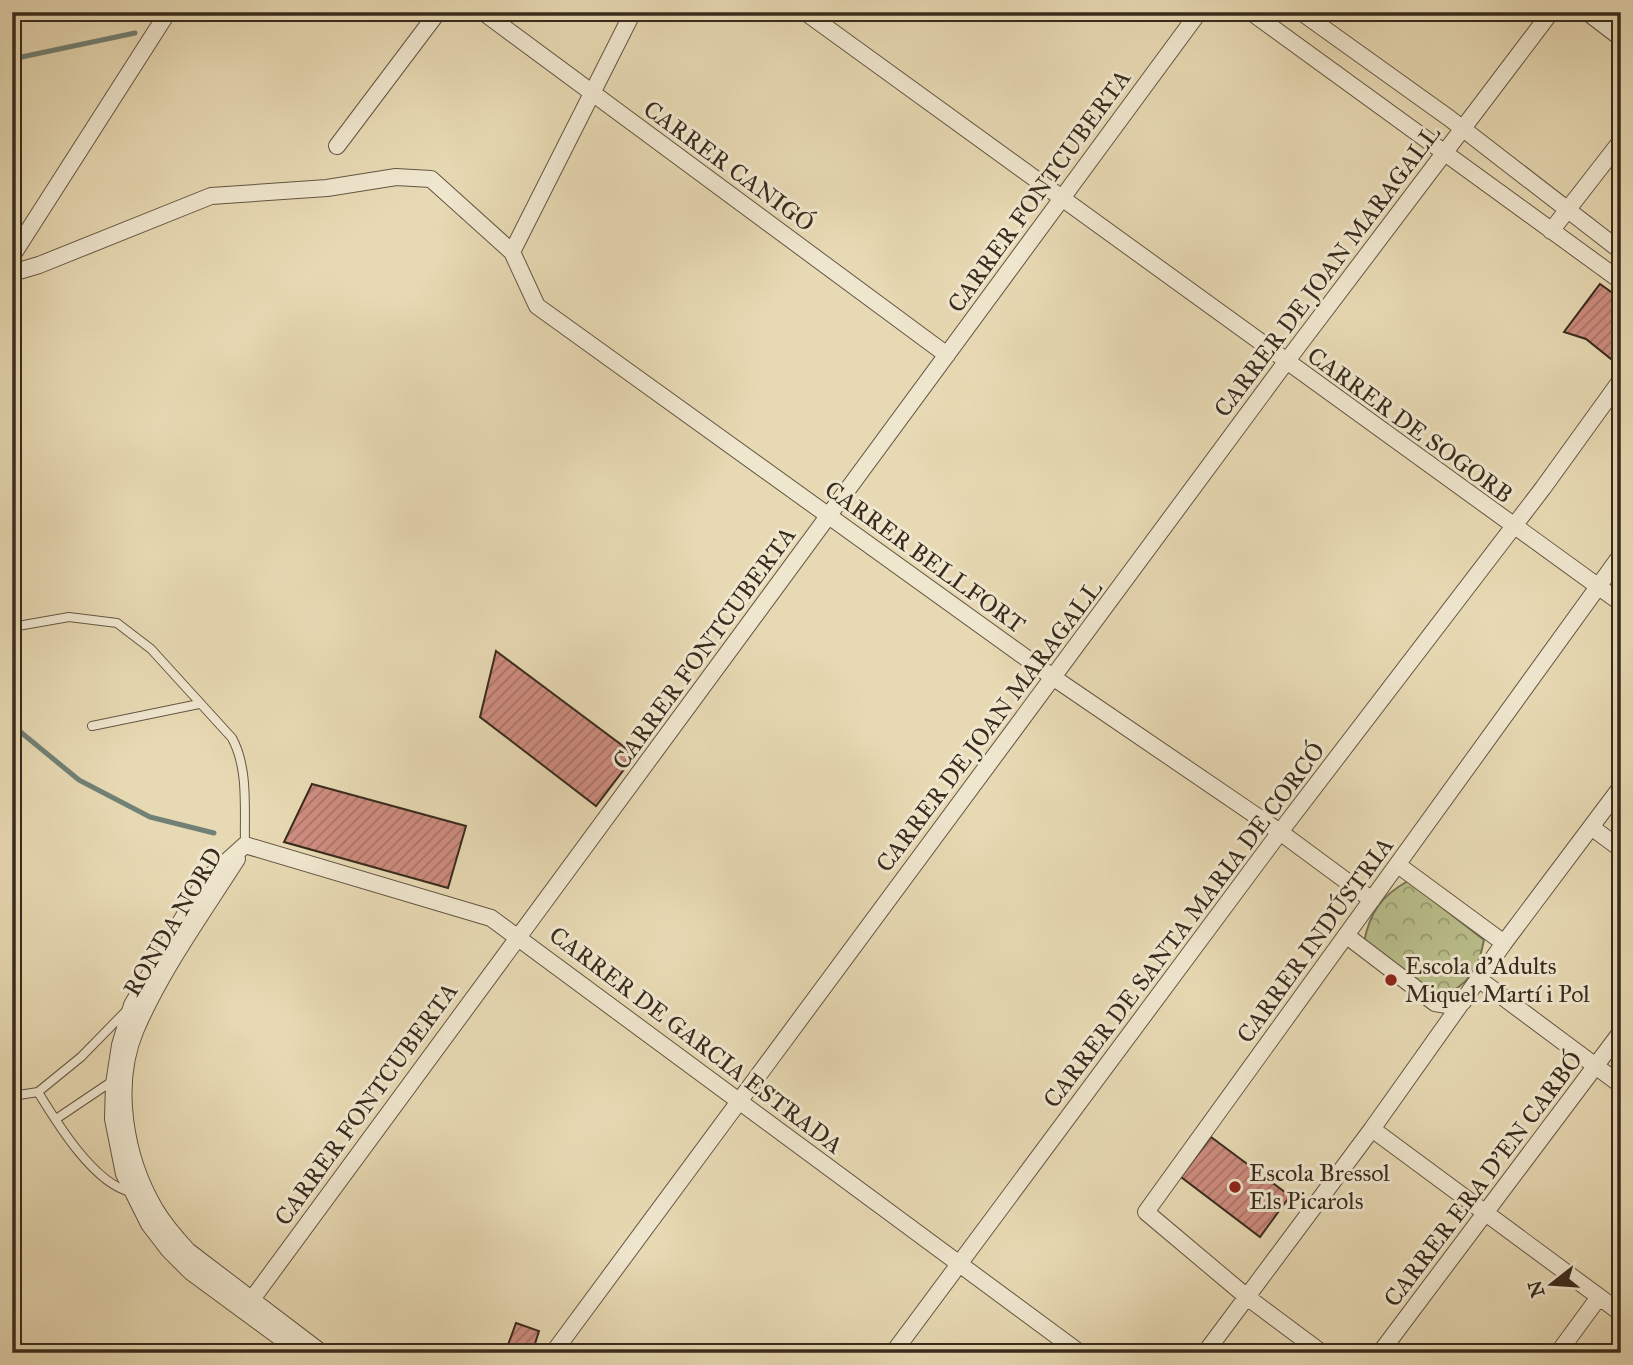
<svg xmlns="http://www.w3.org/2000/svg" width="1633" height="1365" viewBox="0 0 1633 1365" font-family="'IM FELL Great Primer',serif">
<defs>
<pattern id="park-crowns" width="20" height="18" patternUnits="userSpaceOnUse" patternTransform="scale(1.75)"><rect width="20" height="18" fill="#b9be8a"/><path d="M2 6a3 3 0 1 1 6 0M12 15a3 3 0 1 1 6 0" fill="none" stroke="#979b70"/></pattern>
<pattern id="building-hatch" width="6" height="6" patternUnits="userSpaceOnUse" patternTransform="scale(1.75)"><rect width="6" height="6" fill="#ce8c7f"/><path d="M-1 1l2-2M0 6l6-6M5 7l2-2" fill="none" stroke="#a87367"/></pattern>
</defs>
<rect width="100%" height="100%" fill="#e7d9b3"/>
<filter id="stains"><feTurbulence type="fractalNoise" baseFrequency=".00286" numOctaves="4"/><feColorMatrix values="0 0 0 0 .2 0 0 0 0 .09 0 0 0 0 .02 0 0 0 .5 -.17"/></filter>
<radialGradient id="worn" r=".72"><stop offset=".6" stop-color="#630" stop-opacity="0"/><stop offset="1" stop-color="#630" stop-opacity=".3"/></radialGradient>
<!-- park -->
<path fill="url(#park-crowns)" stroke="#787454" stroke-width="2" d="M 1408,881 L 1484,940 C 1478,971 1469,984 1440,998 L 1364,942 C 1370,912 1381,896 1408,881 Z"/>
<g fill="none" stroke-linecap="round" stroke-linejoin="round">
<!-- stream -->
<path stroke="#718175" stroke-width="5" d="M 12,59 L 135,33
M 12,725 L 79,780 L 150,817 L 214,833"/>
</g>
<!-- building -->
<path fill="url(#building-hatch)" stroke="#382b1d" stroke-width="2" d="M 1600,284 L 1621,299 L 1621,345 L 1611,359 L 1586,339 L 1564,332 Z
M 496,651 L 635,755 L 596,806 L 480,717 Z
M 312,784 L 466,826 L 448,888 L 284,842 Z
M 1211,1137 L 1290,1196 L 1260,1237 L 1181,1177 Z
M 516,1323 L 539,1331 L 532,1353 L 505,1353 Z"/>
<g fill="none" stroke-linecap="round" stroke-linejoin="round">
<defs>
<path id="service" d="M 12,627 L 69,617 L 117,623 L 151,649 L 232,738 C 249,769 244,811 245,845
M 92,726 L 199,704
M 38,1092 C 57,1123 94,1184 131,1192
M 12,1096 L 38,1092 L 81,1057 L 127,1010
M 56,1119 L 114,1080"/>
<path id="minor" d="M 483,12 L 947,355
M 805,12 L 1621,603
M 1251,12 L 1621,281
M 1301,12 L 1449,118 L 1621,251
M 1587,12 L 1621,38
M 337,146 L 438,12
M 1551,231 L 1621,141
M 512,252 L 633,12
M 12,256 L 168,12
M 12,273 L 39,265 L 211,196 L 327,188 L 396,177 L 431,179 L 512,252 L 537,306 L 1054,678 L 1280,832 L 1372,900
M 1591,827 L 1621,849
M 245,845 L 491,918 L 1080,1353
M 245,845 L 204,882 L 132,1005 L 120,1045 L 114,1084 L 113,1119 L 124,1174 L 149,1224 L 169,1250 L 191,1272 L 301,1353
M 237,859 C 202,914 162,969 136,1029 C 112,1085 125,1158 155,1209 C 164,1224 176,1238 188,1251 L 322,1353
M 1398,865 L 1504,943
M 1347,936 L 1435,1003 L 1447,1005 L 1463,1002
M 1480,980 L 1621,1085
M 1372,1129 L 1621,1313
M 244,1310 L 1199,12
M 553,1353 L 1286,362 L 1551,12
M 893,1353 L 1280,832 L 1543,488 L 1621,380
M 1205,1353 L 1372,1129 L 1504,943 L 1621,787
M 1322,1353 L 1247,1297 L 1146,1212 L 1621,555
M 1380,1353 L 1621,1032
M 1558,1353 L 1599,1297"/>
</defs>
<!-- service casing -->
<use href="#service" stroke="#645642" stroke-width="10"/>
<!-- minor casing -->
<use href="#minor" stroke="#645642" stroke-width="18"/>
<!-- service -->
<use href="#service" stroke="#efe6ce" stroke-width="8"/>
<!-- minor -->
<use href="#minor" stroke="#efe6ce" stroke-width="16"/>
</g>
<!-- markers -->
<g fill="#8f2418" stroke="#efe6ce" stroke-width="2.5">
<circle cx="1391" cy="980" r="7"/>
<circle cx="1235" cy="1187" r="7"/>
</g>
<g text-anchor="middle" dominant-baseline="central" stroke-width="6" stroke-linejoin="round" paint-order="stroke">
<!-- street labels -->
<g font-size="24" fill="#382b1d" stroke="#efe6ce">
<text transform="translate(729 166) rotate(36)">CARRER CANIGÓ</text>
<text transform="translate(1039 191) rotate(-54)">CARRER FONTCUBERTA</text>
<text transform="translate(1327 271) rotate(-53)">CARRER DE JOAN MARAGALL</text>
<text transform="translate(1410 425) rotate(36)">CARRER DE SOGORB</text>
<text transform="translate(925 557) rotate(36)">CARRER BELLFORT</text>
<text transform="translate(704 648) rotate(-54)">CARRER FONTCUBERTA</text>
<text transform="translate(989 726) rotate(-53)">CARRER DE JOAN MARAGALL</text>
<text transform="translate(173 922) rotate(-59)">RONDA NORD</text>
<text transform="translate(1184 925) rotate(-53)">CARRER DE SANTA MARIA DE CORCÓ</text>
<text transform="translate(1315 940) rotate(-54)">CARRER INDÚSTRIA</text>
<text transform="translate(696 1040) rotate(37)">CARRER DE GARCIA ESTRADA</text>
<text transform="translate(366 1104) rotate(-54)">CARRER FONTCUBERTA</text>
<text transform="translate(1483 1179) rotate(-53)">CARRER ERA D'EN CARBÓ</text>
</g>
<!-- poi labels -->
<g font-size="24" fill="#382b1d" stroke="#efe6ce" text-anchor="start">
<text x="1405" y="966">Escola d'Adults<tspan x="1405" dy="28">Miquel Martí i Pol</tspan></text>
<text x="1249" y="1173">Escola Bressol<tspan x="1249" dy="28">Els Picarols</tspan></text>
</g>
</g>
<!-- margin -->
<rect width="1633" height="1365" fill="none" stroke="#e7d9b3" stroke-width="42"/>
<rect x="14" y="14" width="1605" height="1337" fill="none" stroke="#382b1d" stroke-width="3.5"/>
<rect x="21" y="21" width="1591" height="1323" fill="none" stroke="#382b1d" stroke-width="2"/>
<!-- north arrow -->
<g transform="translate(1552 1284) rotate(253)" stroke="#efe6ce" stroke-width="5" paint-order="stroke">
<path d="M0-5L12 26L0 18L-12 26Z" fill="#382b1d"/>
<text y="-10" font-size="19" font-weight="bold" text-anchor="middle" fill="#382b1d">N</text>
</g>
<rect width="100%" height="100%" filter="url(#stains)"/>
<rect width="100%" height="100%" fill="url(#worn)"/>
</svg>
